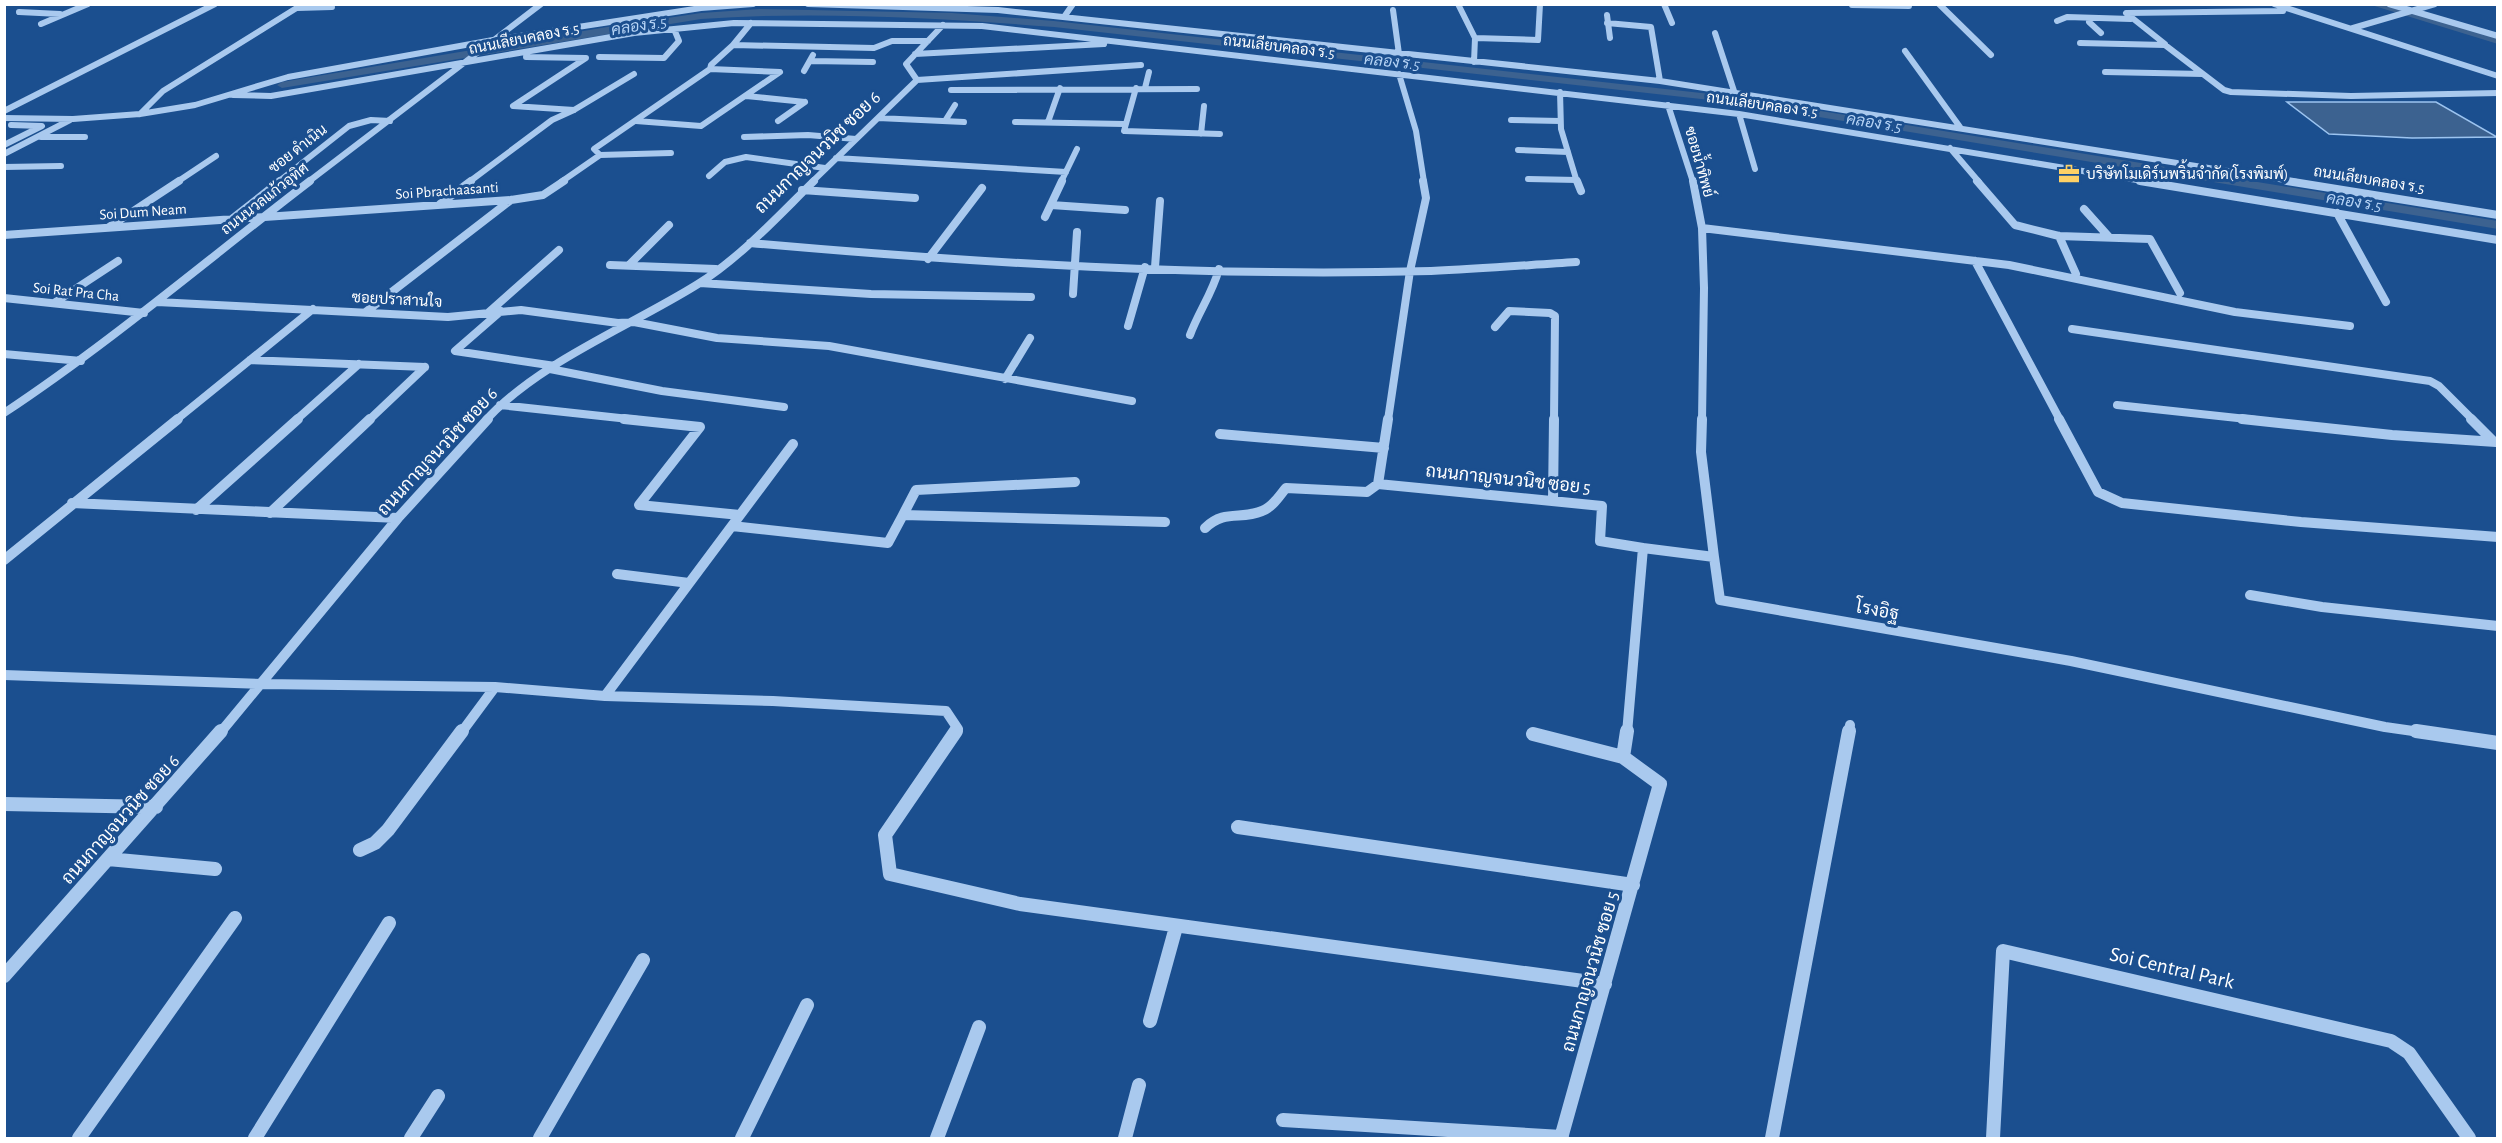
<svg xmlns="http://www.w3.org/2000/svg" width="2502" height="1143" viewBox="0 0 2502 1143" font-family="'Alegreya Sans',Sarabun,sans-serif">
<rect width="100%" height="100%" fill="#1b4f8f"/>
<!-- water -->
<path fill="#3c6290" stroke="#9cc4f0" stroke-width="1.5" d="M 2287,102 L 2436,102 L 2497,137 L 2412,138 L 2329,134 Z"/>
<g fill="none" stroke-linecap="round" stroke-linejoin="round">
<!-- canal -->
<path fill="#3c6290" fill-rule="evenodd" d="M 2368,4 L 2384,4 L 2498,38 L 2498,44 Z
M 759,9 L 952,13 L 1054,21 L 1728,96 L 2498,221 L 2498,229 L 1728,102 L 1054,27 C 937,18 818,11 701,19 L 282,88 L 277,85 L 282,82 L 607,27 L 701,13 Z"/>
<!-- minor-far3 -->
<path stroke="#a9c9ee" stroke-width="6" d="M 808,4 L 998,10 L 1660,81 L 2297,182
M 1458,4 L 1475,38 L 1474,62
M 1664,4 L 1672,23
M 1939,4 L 1991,55
M 2274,4 L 2498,76
M 2389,4 L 2498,36
M 1852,5 L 1909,6
M 297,8 L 332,7
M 1393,10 L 1399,54
M 19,12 L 60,14
M 1607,15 L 1610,38
M 1064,17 L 1073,4
M 2057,21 L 2067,17 L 2131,19
M 2089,22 L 2101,33
M 1607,23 L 1651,27 L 1660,81
M 41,24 L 88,4
M 2353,28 L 2435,4
M 1715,33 L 1734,91
M 1475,38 L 1538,40 L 1540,4
M 2080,43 L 2165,45 L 2224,90 L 2231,92 L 2351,96 L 2498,93
M 2165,44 L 2126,13 L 2283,11
M 733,45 L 751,23
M 1905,51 L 1960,127
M 915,54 L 1104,44
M 526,57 L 586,58 L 513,106 L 574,110
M 599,57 L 664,58 L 679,41 L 674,29
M 810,61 L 873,62
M 804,71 L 813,55
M 2105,72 L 2203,74
M 1399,74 L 1416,131 L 1424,182
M 917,80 L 1141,65
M 1136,88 L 1124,131 L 1220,134
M 1145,88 L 1149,72
M 951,90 L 1197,89
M 1560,92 L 1561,129 L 1577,182
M 233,95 L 271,96 L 634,33 L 734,23 L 982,26 L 1739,114 L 2149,182
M 746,96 L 805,102
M 1668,105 L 1693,182
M 4,111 L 215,4
M 140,114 L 163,91 L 303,4
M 1739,114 L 1755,169
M 4,118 L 73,119 L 140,114 L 195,105 L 288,77 L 493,40 L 701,8 L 753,4
M 878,118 L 964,122
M 1511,120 L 1560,121
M 636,121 L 701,126 L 780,72 L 710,69
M 778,121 L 805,102
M 945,121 L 955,105
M 1015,122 L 1124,124
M 1048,122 L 1060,88
M 1201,134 L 1204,106
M 41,137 L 85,137
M 744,137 L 808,135 L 856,139
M 4,145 L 42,126 L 11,125
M 1950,148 L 1979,182
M 1518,150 L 1568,152
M 671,153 L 600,155 L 594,149 L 710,69 L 711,65 L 733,45 L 874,48 L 892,41 L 928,41
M 4,154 L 70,120
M 836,158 L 1066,172
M 4,167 L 61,166
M 709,176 L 725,162 L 746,157 L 825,168
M 1528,179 L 1577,180
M 177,182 L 216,156
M 278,182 L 349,126 L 371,120 L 390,121
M 308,182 L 541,4
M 469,182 L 552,120 L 574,110 L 634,74
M 561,182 L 600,155
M 812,182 L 917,80 L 906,64 L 943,25
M 1061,182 L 1077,149"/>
<!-- minor-far2 -->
<path stroke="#a9c9ee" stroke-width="8" d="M 1577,181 L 1581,191
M 1693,181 L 1702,228 L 1704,288 L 1702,420
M 1977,181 L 2015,225 L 2059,236 L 2150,239 L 2180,293
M 2140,181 L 2498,240
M 2287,181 L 2498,215
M 802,190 L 915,198
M 440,204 L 471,181
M 1051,205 L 1125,210
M 2084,209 L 2109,237
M 2337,213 L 2386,302
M 1045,217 L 1062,181
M 232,219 L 280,181
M 109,227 L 179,181
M 1702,228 L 2009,265 L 2235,312 L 2350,326
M 4,235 L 511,200 L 543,195 L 564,181
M 2059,236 L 2076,274
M 750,243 C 976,263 1204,277 1431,271 C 1479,269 1528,265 1576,262
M 928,259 L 982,188
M 1975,261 L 2060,420
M 630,264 L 669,225
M 610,265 L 716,269
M 1155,267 L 1160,201
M 700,283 L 871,294 L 1031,297
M 1073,294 L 1077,232
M 4,298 L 144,313
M 157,302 L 448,317 L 521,310 L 618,323 L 634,322 L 717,338 L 829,346 L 1132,401
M 54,303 L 118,261
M 367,311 L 511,200
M 501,311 L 455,351 L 555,366
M 489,312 L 559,250
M 1128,326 L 1145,267
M 1495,327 L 1509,311 L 1550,313 L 1555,316 L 1554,420
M 2072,329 L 2430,381 L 2439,386 L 2473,420
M 1190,335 C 1199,311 1212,294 1219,269
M 4,354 L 81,361
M 250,360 L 425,367
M 550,369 L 662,391 L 784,407
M 1005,379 L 1030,338
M 500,405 L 638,420
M 2117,405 L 2256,420
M 4,413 C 111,342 208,259 310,181
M 176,420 L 313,309
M 296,420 L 359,364
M 369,420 L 425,367
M 486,420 C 539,362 631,326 698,284 C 741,257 778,216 814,181
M 1388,420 L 1410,271 L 1426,198 L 1423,181"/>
<!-- minor-far1 -->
<path stroke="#a9c9ee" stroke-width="10" d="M 624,419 L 700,427 L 639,505 L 740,515
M 1388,419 L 1378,484 L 1602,506 L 1600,541 L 1643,548 L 1627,733
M 2059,419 L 2098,492 L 2122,503 L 2301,522 L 2498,537
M 2242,419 L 2392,435 L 2496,442
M 2471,419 L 2494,442
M 1220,434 L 1384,448
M 1553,500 L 1554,419
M 72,503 L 398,518
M 196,510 L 298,419
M 270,513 L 370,419
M 903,515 L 916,490 L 1075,482
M 732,526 L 888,543 L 903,515 L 1165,522
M 1205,528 C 1225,509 1240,520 1262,511 C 1273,507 1279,496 1286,488 L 1367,492 L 1378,484
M 1643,548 L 1714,557 L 1701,452 L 1702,419
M 1714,557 L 1720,600 L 2071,661 L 2385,727 L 2427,733
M 4,560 L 178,419
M 617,574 L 689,583
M 2250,595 L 2322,607 L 2498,626
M 4,675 L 262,684 L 495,687 L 605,696 L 773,701 L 946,711 L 958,729 L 955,733
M 605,696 L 793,444
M 220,733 L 398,518 L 488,419
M 461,733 L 495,687
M 1849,733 L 1850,725"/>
<!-- minor -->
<path stroke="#a9c9ee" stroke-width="14" d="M 956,731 L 885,835 L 890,874 L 1020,904 L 1605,984
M 2416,731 L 2498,743
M 1533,734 L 1623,757
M 4,804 L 156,807
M 1238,827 L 1633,885
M 360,850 L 375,843 L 388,830 L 462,731
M 108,859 L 215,869
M 4,976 L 221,731
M 1150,1021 L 1176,927
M 1283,1120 L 1562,1137
M 79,1138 L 235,918
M 255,1138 L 389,923
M 411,1138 L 438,1096
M 540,1138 L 643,960
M 742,1138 L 807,1005
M 937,1138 L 979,1027
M 1125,1138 L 1139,1085
M 1561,1138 L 1660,784 L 1623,757 L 1627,731
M 1772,1138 L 1849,731
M 1993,1138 L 2003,951 L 2391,1041 L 2409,1053 L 2469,1138"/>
</g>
<!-- icons -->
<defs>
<symbol id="office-bare" viewBox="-9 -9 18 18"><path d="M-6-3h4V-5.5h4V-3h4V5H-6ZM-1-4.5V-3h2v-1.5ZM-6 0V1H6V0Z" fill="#ffd166" stroke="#1b4f8f" stroke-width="2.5" paint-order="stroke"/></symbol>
</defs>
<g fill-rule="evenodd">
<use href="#office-bare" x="2054" y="159" width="30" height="30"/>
</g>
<g text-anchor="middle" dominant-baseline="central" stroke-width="6" stroke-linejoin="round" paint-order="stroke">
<!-- far-street labels -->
<g font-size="15" fill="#fff" stroke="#1b4f8f">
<text transform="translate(524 39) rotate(-11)">ถนนเลียบคลอง ร.5</text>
<text transform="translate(1279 47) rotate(7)">ถนนเลียบคลอง ร.5</text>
<text transform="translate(1762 105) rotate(8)">ถนนเลียบคลอง ร.5</text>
<text transform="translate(298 149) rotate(-38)">ซอย ดำเนิน</text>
<text transform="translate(1699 162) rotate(74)">ซอยน้ำทิพย์</text>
<text transform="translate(2369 180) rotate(9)">ถนนเลียบคลอง ร.5</text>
<text transform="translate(447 191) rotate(-4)">Soi Pbrachaasanti</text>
<text transform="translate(265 199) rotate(-38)">ถนนนวลแก้วอุทิศ</text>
<text transform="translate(143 212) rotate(-4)">Soi Dum Neam</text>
<text transform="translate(76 292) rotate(6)">Soi Rat Pra Cha</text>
<text transform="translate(397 300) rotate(3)">ซอยปราสานใจ</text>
</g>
<!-- far-poi labels -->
<g font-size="15" fill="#fff" stroke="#1b4f8f" text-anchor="start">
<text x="2086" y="174">บริษัทโมเดิร์นพริ้นจำกัด(โรงพิมพ์)</text>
</g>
<!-- far-water labels -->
<g font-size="16" font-style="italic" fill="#b5d3f5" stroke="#1b4f8f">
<text transform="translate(639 26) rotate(-9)">คลอง ร.5</text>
<text transform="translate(1392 62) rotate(6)">คลอง ร.5</text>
<text transform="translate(1874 123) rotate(9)">คลอง ร.5</text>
<text transform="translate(2354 202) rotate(9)">คลอง ร.5</text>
</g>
<!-- street labels -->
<g font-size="18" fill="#fff" stroke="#1b4f8f">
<text transform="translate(818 153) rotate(-44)">ถนนกาญจนวนิช ซอย 6</text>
<text transform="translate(438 452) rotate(-47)">ถนนกาญจนวนิช ซอย 6</text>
<text transform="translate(1508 480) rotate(6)">ถนนกาญจนวนิช ซอย 5</text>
<text transform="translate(1877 611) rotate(10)">โรงอิฐ</text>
<text transform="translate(121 820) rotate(-48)">ถนนกาญจนวนิช ซอย 6</text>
<text transform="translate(1591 972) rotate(-74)">ถนนกาญจนวนิช ซอย 5</text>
</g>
<!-- near-street labels -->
<g font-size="21" fill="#fff" stroke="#1b4f8f">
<text transform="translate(2172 968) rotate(13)">Soi Central Park</text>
</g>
</g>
<!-- border -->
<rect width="2502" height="1143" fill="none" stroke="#ffffff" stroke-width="12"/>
</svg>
